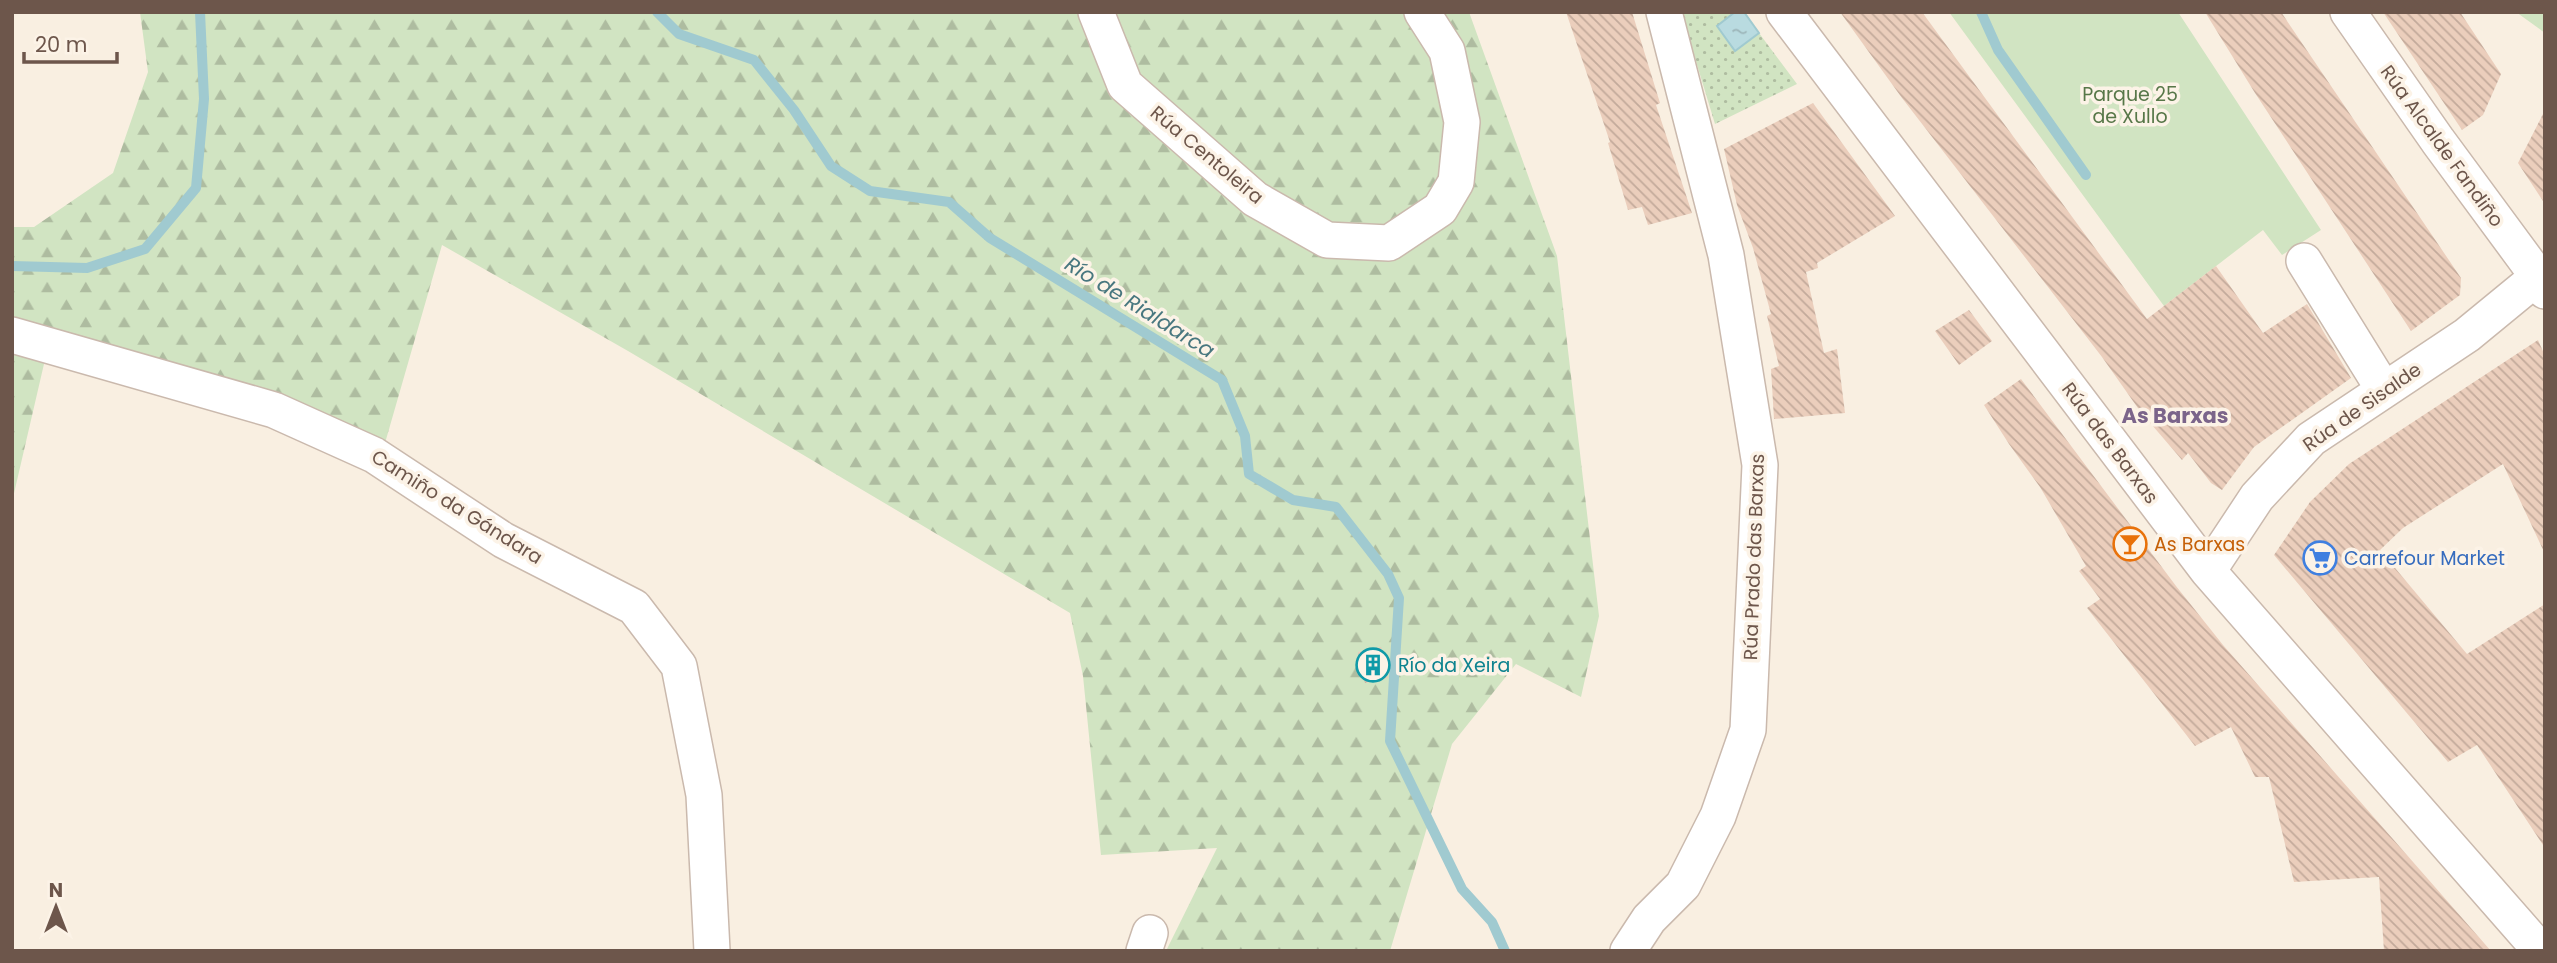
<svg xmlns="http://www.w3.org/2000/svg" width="2557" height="963" viewBox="0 0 2557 963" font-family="Poppins,sans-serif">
<defs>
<pattern id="grass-dots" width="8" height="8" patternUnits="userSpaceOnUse" patternTransform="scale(1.75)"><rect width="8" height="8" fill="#d1e4c2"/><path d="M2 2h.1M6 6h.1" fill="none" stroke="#aebca0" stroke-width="1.8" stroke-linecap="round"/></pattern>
<pattern id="forest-firs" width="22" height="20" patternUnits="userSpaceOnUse" patternTransform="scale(1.75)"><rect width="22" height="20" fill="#d1e4c2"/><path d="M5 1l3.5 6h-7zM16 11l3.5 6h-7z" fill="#aebca0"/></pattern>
<pattern id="water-ripples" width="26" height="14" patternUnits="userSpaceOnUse" patternTransform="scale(1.75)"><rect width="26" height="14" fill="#b9dbe0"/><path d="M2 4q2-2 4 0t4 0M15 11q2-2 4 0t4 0" fill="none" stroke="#9bb4b8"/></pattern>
<pattern id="building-back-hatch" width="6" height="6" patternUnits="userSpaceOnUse" patternTransform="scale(1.75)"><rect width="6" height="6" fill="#ebcebc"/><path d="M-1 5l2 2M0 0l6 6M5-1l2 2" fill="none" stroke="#c3aa9b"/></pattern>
</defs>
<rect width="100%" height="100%" fill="#f9efe1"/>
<!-- grass -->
<path fill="url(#grass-dots)" d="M 1681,12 L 1735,12 L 1717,26 L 1735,50 L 1759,33 L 1797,84 L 1715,124 Z"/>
<!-- forest -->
<path fill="url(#forest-firs)" d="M 140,12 L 1469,12 L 1557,256 L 1599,616 L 1581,697 L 1516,664 L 1452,744 L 1390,951 L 1166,951 L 1217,848 L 1101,855 L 1083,676 L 1070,613 L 628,351 L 442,245 L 383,450 L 47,351 L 12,502 L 12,227 L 34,227 L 113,173 L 148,72 Z"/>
<!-- green -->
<path fill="#d1e4c2" d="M 1949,12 L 2178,12 L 2321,230 L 2282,255 L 2263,230 L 2164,306 Z
M 2516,12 L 2545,12 L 2545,33 Z"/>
<!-- water -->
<path fill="url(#water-ripples)" stroke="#a0cad0" stroke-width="2" d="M 1735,12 L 1744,12 L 1759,33 L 1735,51 L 1717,26 Z"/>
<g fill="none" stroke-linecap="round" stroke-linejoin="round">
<!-- stream -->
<path stroke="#a0cad0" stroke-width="10" d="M 657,12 L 679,34 L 754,60 L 794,110 L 831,166 L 870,191 L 949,202 L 990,238 L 1222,380 L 1245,436 L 1249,474 L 1293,500 L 1336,507 L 1388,574 L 1399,598 L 1390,741 L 1462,889 L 1492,922 L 1505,951
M 1981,12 L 1998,50 L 2086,175
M 12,266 L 87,268 L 145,249 L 196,188 L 204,99 L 200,12"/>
</g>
<!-- building -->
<path fill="url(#building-back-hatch)" d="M 1566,12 L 1632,12 L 1660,103 L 1656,105 L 1692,213 L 1648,225 L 1642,207 L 1628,210 L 1608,143 L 1610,142 Z
M 1840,12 L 1922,12 L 2147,319 L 2216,266 L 2263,333 L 2307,304 L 2351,378 L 2254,447 L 2222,490 L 2211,483 L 2188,453 L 2182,460 L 2140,411 L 2102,357 L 1902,98 Z
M 2205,12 L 2281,12 L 2461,278 L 2460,295 L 2411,331 L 2255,93 Z
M 2383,12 L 2460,12 L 2501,74 L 2483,115 L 2462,130 Z
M 1813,103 L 1895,216 L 1817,263 L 1818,268 L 1806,272 L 1824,353 L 1837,349 L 1845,413 L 1774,419 L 1771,369 L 1779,366 L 1767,316 L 1771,314 L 1753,248 L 1737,205 L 1724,149 Z
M 2545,110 L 2545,204 L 2518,163 Z
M 1969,310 L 1992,341 L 1959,365 L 1935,331 Z
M 2538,340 L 2545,356 L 2545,554 L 2503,464 L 2403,528 L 2380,550 L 2467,654 L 2545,604 L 2545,848 L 2477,745 L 2448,762 L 2274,555 L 2310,502 L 2349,464 Z
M 2021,379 L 2176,586 L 2223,645 L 2491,951 L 2384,951 L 2379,877 L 2294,882 L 2269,777 L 2255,777 L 2231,727 L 2195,746 L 2087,608 L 2100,599 L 2079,571 L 2086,566 L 2040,487 L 2009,444 L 1984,405 Z
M 1381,647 L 1388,678 L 1365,683 L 1358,652 Z"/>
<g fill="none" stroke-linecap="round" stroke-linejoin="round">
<defs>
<path id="minor" d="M 1096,12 L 1125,85 L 1255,199 L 1327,240 L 1389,243 L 1440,209 L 1456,182 L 1462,122 L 1447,51 L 1422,12
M 1784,12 L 2208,571 L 2541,951
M 2348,12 L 2438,141 L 2539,278 L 2545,291
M 2304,261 L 2384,390
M 12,335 L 274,410 L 374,455 L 503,540 L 634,607 L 679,666 L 704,795 L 712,951
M 2208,571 L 2257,497 L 2311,439 L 2467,335 L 2545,271
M 1144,951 L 1150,933
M 1628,951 L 1649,919 L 1683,885 L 1718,816 L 1748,730 L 1760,465 L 1726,255 L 1664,12"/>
</defs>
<!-- minor casing -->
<use href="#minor" stroke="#cab9ad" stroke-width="38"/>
<!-- minor -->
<use href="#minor" stroke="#fff" stroke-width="35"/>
</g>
<!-- icons -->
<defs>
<symbol id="bar-ring" viewBox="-11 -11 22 22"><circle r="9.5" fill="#fcf3e7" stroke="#e8710a" stroke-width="1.5"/><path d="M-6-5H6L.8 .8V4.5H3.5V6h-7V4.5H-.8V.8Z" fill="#e8710a"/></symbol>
<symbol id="supermarket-ring" viewBox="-11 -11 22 22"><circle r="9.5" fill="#fcf3e7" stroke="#3f7fe0" stroke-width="1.5"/><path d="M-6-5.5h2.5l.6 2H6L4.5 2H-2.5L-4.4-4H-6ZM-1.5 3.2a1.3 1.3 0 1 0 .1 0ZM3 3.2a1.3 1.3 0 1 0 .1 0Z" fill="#3f7fe0"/></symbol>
<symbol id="building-ring" viewBox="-11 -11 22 22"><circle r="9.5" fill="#fcf3e7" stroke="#0f9aa8" stroke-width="1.5"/><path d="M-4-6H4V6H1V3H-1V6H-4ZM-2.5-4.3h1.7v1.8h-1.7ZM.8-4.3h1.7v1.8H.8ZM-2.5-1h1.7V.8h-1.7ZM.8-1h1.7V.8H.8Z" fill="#0f9aa8"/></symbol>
</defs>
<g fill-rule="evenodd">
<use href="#bar-ring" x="2111" y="525" width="38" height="38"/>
<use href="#supermarket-ring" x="2301" y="539" width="38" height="38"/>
<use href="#building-ring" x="1354" y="646" width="38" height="38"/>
</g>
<g text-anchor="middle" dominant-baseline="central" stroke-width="7" stroke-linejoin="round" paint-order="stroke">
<!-- park labels -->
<g font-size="19" fill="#577748" stroke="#fcf3e7">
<text x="2130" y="94">Parque 25<tspan x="2130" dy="22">de Xullo</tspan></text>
</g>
<!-- street labels -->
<g font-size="19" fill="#6d564b" stroke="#fcf3e7">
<text transform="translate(2442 146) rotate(54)">Rúa Alcalde Fandiño</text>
<text transform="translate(1207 155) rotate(40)">Rúa Centoleira</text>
<text transform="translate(2362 407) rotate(-35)">Rúa de Sisalde</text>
<text transform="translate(2110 443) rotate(53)">Rúa das Barxas</text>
<text transform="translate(457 507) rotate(32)">Camiño da Gándara</text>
<text transform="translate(1754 557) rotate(-88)">Rúa Prado das Barxas</text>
</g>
<!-- food labels -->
<g font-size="19" fill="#c56008" stroke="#fcf3e7" text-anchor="start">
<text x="2154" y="544">As Barxas</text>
</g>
<!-- shop labels -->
<g font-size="19" fill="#366cbe" stroke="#fcf3e7" text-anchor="start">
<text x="2344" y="558">Carrefour Market</text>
</g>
<!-- culture labels -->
<g font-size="19" fill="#0d838f" stroke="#fcf3e7" text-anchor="start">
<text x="1398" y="665">Río da Xeira</text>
</g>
<!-- water labels -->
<g font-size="21" font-style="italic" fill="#48777f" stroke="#fcf3e7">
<text transform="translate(1140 307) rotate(32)">Río de Rialdarca</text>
</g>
<!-- neighbourhood labels -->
<g font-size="21" font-weight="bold" fill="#7b648a" stroke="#fcf3e7">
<text x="2175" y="415">As Barxas</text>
</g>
</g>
<!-- border -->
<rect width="2557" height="963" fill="none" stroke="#6d564b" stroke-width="28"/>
<!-- north arrow -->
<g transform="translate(56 907)" stroke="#fcf3e7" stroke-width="5" paint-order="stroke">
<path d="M0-5L12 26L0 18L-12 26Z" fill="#6d564b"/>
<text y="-10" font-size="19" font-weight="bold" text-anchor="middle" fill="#6d564b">N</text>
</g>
<!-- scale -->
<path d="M24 52v10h93v-10" fill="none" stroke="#6d564b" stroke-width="3.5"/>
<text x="35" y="52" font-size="21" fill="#6d564b" stroke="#fcf3e7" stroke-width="5" paint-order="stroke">20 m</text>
</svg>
